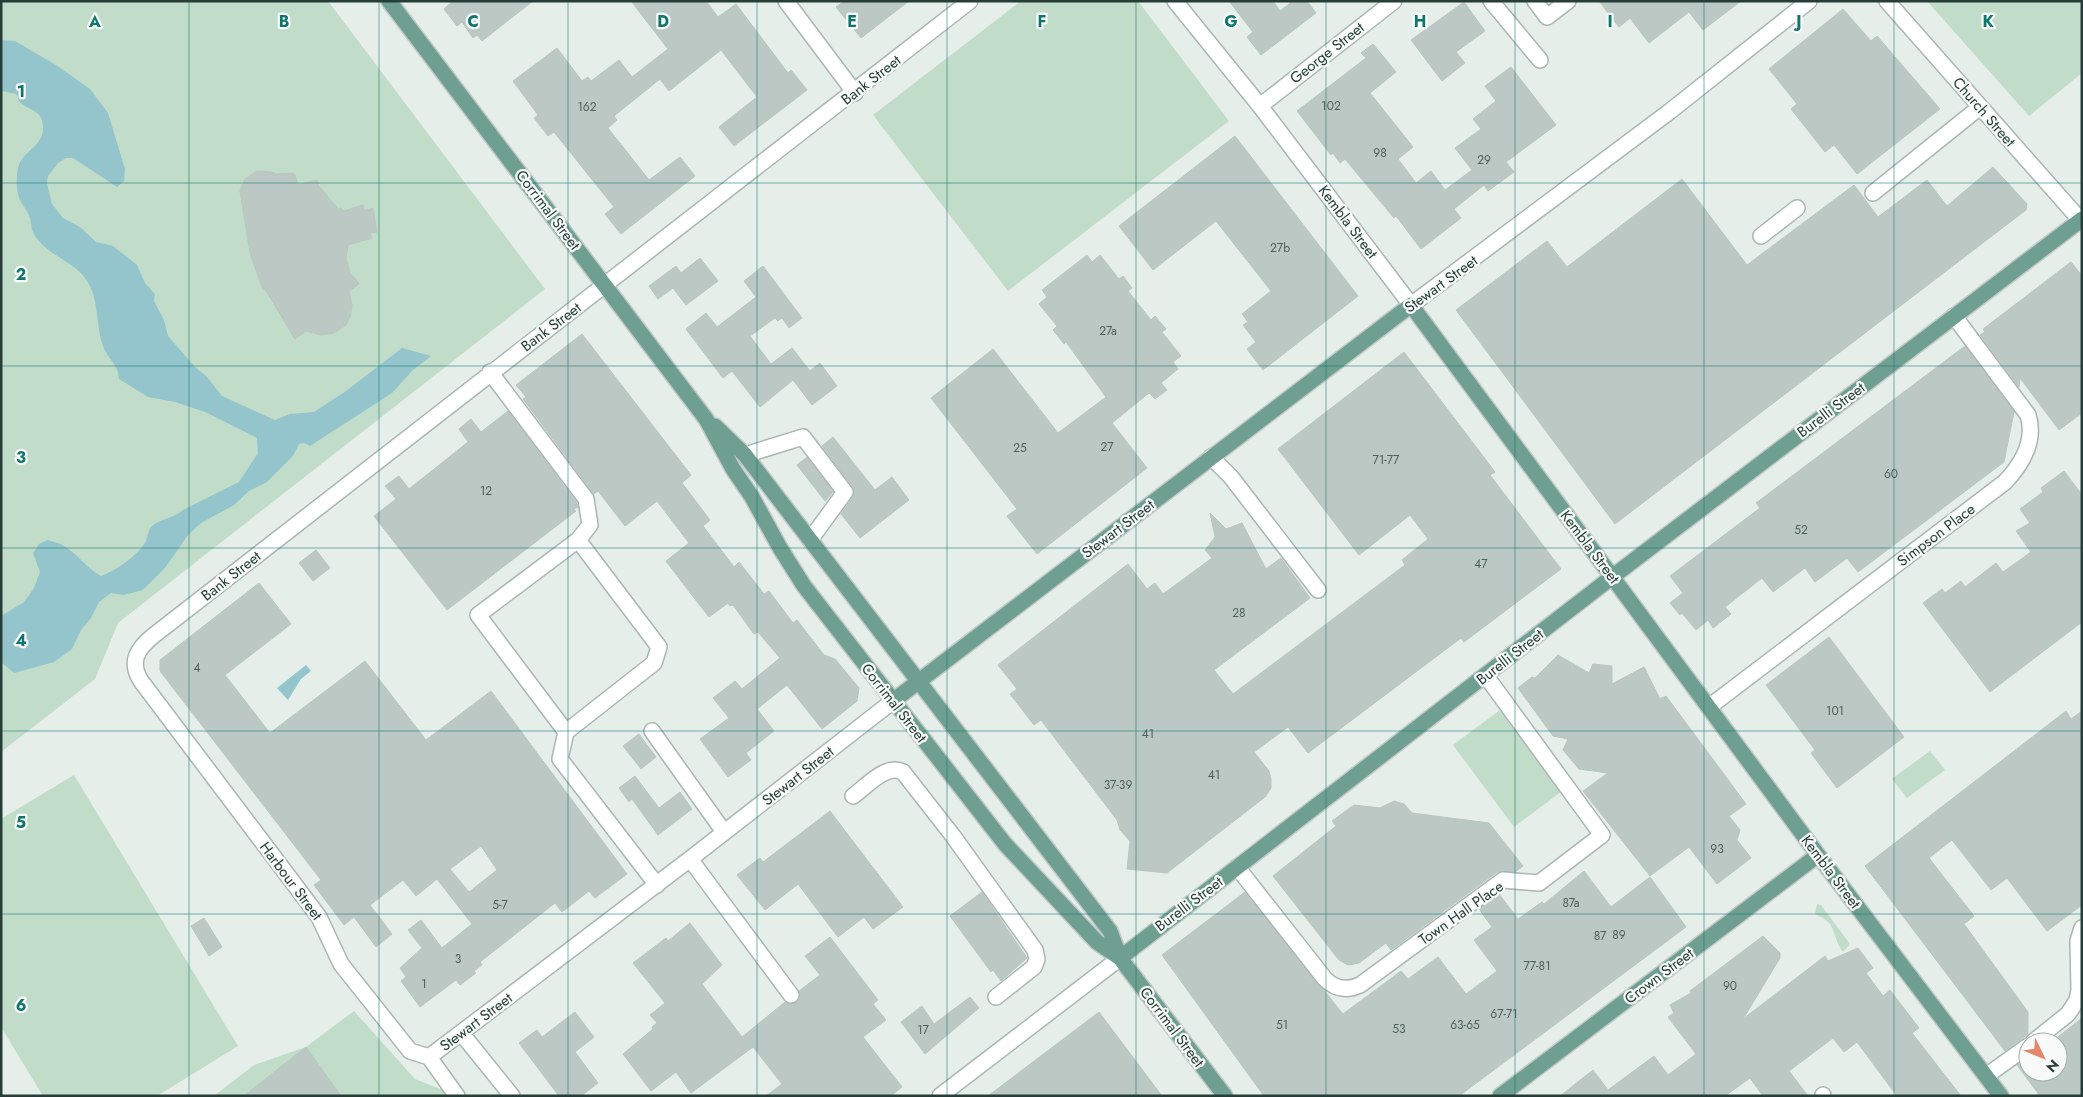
<svg xmlns="http://www.w3.org/2000/svg" width="2083" height="1097" viewBox="0 0 2083 1097" font-family="Jost,sans-serif">
<rect width="100%" height="100%" fill="#e6eeea"/>
<!-- green -->
<path fill="#c1dcc8" d="M 1,1 L 328,1 L 545,289 L 118,623 L 95,679 L 1,752 Z
M 1021,1 L 1138,1 L 1229,121 L 1008,291 L 873,115 Z
M 1927,1 L 2082,1 L 2082,73 L 2029,116 Z
M 1500,710 L 1561,792 L 1514,827 L 1453,745 Z
M 1930,751 L 1945,770 L 1907,798 L 1892,779 Z
M 74,775 L 238,1046 L 157,1096 L 43,1096 L 1,1027 L 1,819 Z
M 1817,904 L 1821,905 L 1850,944 L 1843,952 C 1830,934 1839,924 1815,914 Z
M 354,1011 L 415,1079 L 448,1092 L 451,1096 L 214,1096 L 254,1065 L 306,1047 Z"/>
<!-- water -->
<path fill="#94c5cd" d="M 1,40 L 15,41 L 56,65 L 90,89 L 108,113 L 125,169 L 124,181 L 117,187 L 73,158 L 66,158 L 58,163 L 48,176 L 47,183 L 52,204 L 63,218 L 80,227 L 96,242 L 113,246 L 137,265 L 145,283 L 155,294 L 154,301 L 164,320 L 168,336 L 195,367 L 207,377 L 222,396 L 275,420 L 290,414 L 314,412 L 346,391 L 402,348 L 431,356 L 413,370 L 392,393 L 310,446 L 304,443 L 299,444 L 293,456 L 267,482 L 249,491 L 234,505 L 201,523 L 188,535 L 165,568 L 143,590 L 124,595 L 111,593 L 99,602 L 91,618 L 81,630 L 72,649 L 54,662 L 14,673 L 1,662 L 1,616 L 24,602 L 34,588 L 40,572 L 33,553 L 39,544 L 48,540 C 53,542 60,543 64,546 C 78,554 86,568 101,576 C 115,571 139,555 146,541 C 148,536 148,530 152,526 C 160,519 174,518 183,510 L 239,482 L 258,453 L 257,438 L 205,412 L 175,402 L 148,397 L 119,379 C 118,363 108,360 103,346 C 95,323 100,298 85,278 C 71,259 41,253 32,230 C 31,226 31,222 30,218 C 28,212 24,207 21,202 C 16,193 16,178 18,168 C 22,149 49,146 42,120 C 38,109 25,109 19,101 C 18,98 18,96 16,94 L 1,91 Z
M 306,665 L 311,671 L 301,679 L 288,700 L 277,688 Z"/>
<!-- building -->
<path fill="#bcc8c3" stroke="#b9c7c1" fill-rule="evenodd" d="M 453,1 L 533,1 L 482,41 L 477,35 L 473,38 L 462,22 L 457,26 L 444,9 Z
M 631,1 L 706,1 L 718,17 L 736,4 L 788,73 L 791,70 L 807,90 L 734,146 L 719,127 L 757,97 L 721,50 L 669,91 L 660,79 L 614,116 L 617,120 L 608,128 L 649,180 L 680,157 L 695,176 L 621,234 L 605,214 L 614,207 L 554,132 L 548,136 L 534,118 L 538,115 L 513,81 L 557,48 L 582,81 L 588,77 L 591,81 L 619,60 L 632,77 L 668,49 Z
M 844,1 L 909,1 L 861,38 L 836,7 Z
M 1229,1 L 1273,1 L 1280,11 L 1293,1 L 1307,1 L 1316,13 L 1261,55 L 1247,37 L 1253,32 Z
M 1599,1 L 1741,1 L 1703,30 L 1689,12 L 1649,43 L 1630,18 L 1619,27 Z
M 1464,2 L 1485,31 L 1456,52 L 1465,63 L 1442,81 L 1411,40 Z
M 1843,9 L 1871,41 L 1877,36 L 1940,109 L 1857,174 L 1834,145 L 1825,152 L 1791,109 L 1797,104 L 1769,69 Z
M 1373,44 L 1396,72 L 1370,93 L 1413,147 L 1398,159 L 1416,183 L 1431,171 L 1445,190 L 1472,170 L 1455,148 L 1481,129 L 1473,119 L 1496,101 L 1485,86 L 1511,67 L 1556,125 L 1506,162 L 1514,172 L 1488,191 L 1484,185 L 1454,209 L 1461,218 L 1421,249 L 1396,216 L 1394,218 L 1345,159 L 1340,163 L 1333,153 L 1331,155 L 1297,111 L 1366,58 L 1361,53 Z
M 1235,136 L 1358,296 L 1263,370 L 1247,349 L 1256,342 L 1243,325 L 1248,322 L 1242,314 L 1271,291 L 1216,221 L 1153,270 L 1119,226 Z
M 1993,167 L 2027,204 L 2026,210 L 1615,524 L 1456,310 L 1547,241 L 1567,267 L 1682,179 L 1747,265 L 1854,185 L 1878,217 L 1927,180 L 1947,206 Z
M 257,171 L 271,172 L 276,174 L 292,173 L 295,175 L 298,185 L 317,180 L 319,186 L 338,209 L 341,208 L 344,211 L 363,205 L 364,211 L 373,208 L 377,232 L 370,233 L 372,238 L 348,245 L 346,259 L 350,272 L 359,284 L 349,291 L 352,306 L 350,317 L 346,325 L 334,333 L 321,335 L 306,331 L 295,339 L 265,289 L 263,290 L 250,253 L 240,191 L 245,179 Z
M 1087,255 L 1092,262 L 1100,255 L 1119,279 L 1123,276 L 1132,288 L 1128,291 L 1151,320 L 1155,316 L 1166,329 L 1162,332 L 1181,356 L 1173,362 L 1178,369 L 1161,383 L 1167,390 L 1155,399 L 1149,393 L 1112,423 L 1147,468 L 1037,554 L 1007,516 L 1017,509 L 931,398 L 993,349 L 1058,433 L 1106,397 L 1066,342 L 1064,344 L 1053,330 L 1057,326 L 1039,304 L 1047,297 L 1042,290 Z
M 700,258 L 718,281 L 686,305 L 673,288 L 658,299 L 649,286 L 676,266 L 681,273 Z
M 2071,262 L 2082,276 L 2082,413 L 2059,430 L 2020,378 L 2019,387 L 1980,335 L 1985,332 L 1983,329 Z
M 763,266 L 802,318 L 789,328 L 782,318 L 778,321 L 775,318 L 750,336 L 771,364 L 792,348 L 810,371 L 820,363 L 837,386 L 812,405 L 793,380 L 760,407 L 732,371 L 723,378 L 686,329 L 706,313 L 717,327 L 756,297 L 744,281 Z
M 582,334 L 691,475 L 682,483 L 710,520 L 703,526 L 734,567 L 739,562 L 764,594 L 769,591 L 793,623 L 797,620 L 824,655 L 835,659 L 859,688 L 857,701 L 822,729 L 787,685 L 757,709 L 774,731 L 746,753 L 751,760 L 728,777 L 700,739 L 729,718 L 713,698 L 735,681 L 742,689 L 780,658 L 758,632 L 754,634 L 733,605 L 730,606 L 728,603 L 709,617 L 691,594 L 666,561 L 689,543 L 657,501 L 625,526 L 598,491 L 594,494 L 523,399 L 526,397 L 516,385 Z
M 1965,346 L 2014,412 L 2004,462 L 1858,572 L 1847,558 L 1815,582 L 1805,568 L 1773,592 L 1762,578 L 1725,607 L 1731,614 L 1713,628 L 1708,620 L 1696,630 L 1682,613 L 1680,615 L 1670,603 L 1683,593 L 1670,576 L 1760,508 L 1756,503 Z
M 1404,352 L 1495,472 L 1490,475 L 1561,569 L 1464,642 L 1461,638 L 1308,753 L 1288,727 L 1254,752 L 1269,771 L 1271,779 L 1271,788 L 1265,797 L 1167,873 L 1127,869 L 1130,841 L 1120,830 L 1117,820 L 1041,720 L 1034,725 L 1010,694 L 1017,689 L 998,665 L 1128,564 L 1147,589 L 1155,583 L 1163,594 L 1212,558 L 1205,550 L 1215,537 L 1210,513 L 1226,529 L 1242,523 L 1266,569 L 1281,558 L 1310,598 L 1214,670 L 1233,694 L 1405,565 L 1402,560 L 1428,539 L 1410,515 L 1359,555 L 1278,449 Z
M 508,411 L 577,503 L 578,507 L 574,509 L 576,511 L 447,610 L 374,516 L 396,499 L 385,486 L 399,476 L 409,489 L 468,442 L 459,429 L 471,419 L 481,432 Z
M 833,437 L 875,490 L 892,477 L 909,500 L 860,538 L 841,514 L 853,497 L 853,487 L 822,446 Z
M 807,457 L 833,492 L 825,501 L 797,465 Z
M 2064,471 L 2082,495 L 2082,622 L 1990,692 L 1923,603 L 1942,589 L 1945,593 L 1961,581 L 1965,587 L 1996,563 L 2003,572 L 2031,552 L 2016,531 L 2030,523 L 2020,509 L 2043,492 L 2041,488 Z
M 316,550 L 330,568 L 313,581 L 299,563 Z
M 259,583 L 291,624 L 225,675 L 270,733 L 365,661 L 426,740 L 491,691 L 627,874 L 595,898 L 589,891 L 562,912 L 555,903 L 480,962 L 482,965 L 474,971 L 476,973 L 460,985 L 456,980 L 420,1007 L 401,981 L 406,977 L 400,968 L 422,948 L 408,930 L 421,920 L 442,948 L 472,924 L 437,879 L 416,896 L 403,880 L 370,905 L 392,934 L 376,947 L 354,917 L 344,925 L 314,885 L 321,880 L 160,671 L 160,660 ZM 481,846 L 497,870 L 469,892 L 450,869 Z
M 1829,637 L 1904,737 L 1837,788 L 1811,753 L 1815,750 L 1766,685 Z
M 1558,655 L 1589,673 L 1593,664 L 1612,666 L 1612,684 L 1644,667 L 1660,699 L 1666,696 L 1746,804 L 1729,816 L 1740,830 L 1737,840 L 1751,858 L 1717,884 L 1689,847 L 1650,876 L 1583,791 L 1608,773 L 1579,769 L 1563,750 L 1568,739 L 1553,736 L 1518,688 L 1532,677 L 1535,678 Z
M 2066,711 L 2071,719 L 2082,711 L 2082,905 L 2047,931 L 2007,878 L 1991,890 L 1952,840 L 1929,858 L 1974,916 L 1964,924 L 2028,1012 L 2028,1034 L 2005,1051 L 1865,866 Z
M 639,734 L 656,757 L 641,769 L 623,746 Z
M 635,776 L 659,808 L 680,792 L 692,809 L 658,835 L 632,799 L 629,802 L 619,788 Z
M 1394,801 L 1404,804 L 1412,813 L 1489,823 L 1523,866 L 1515,872 L 1497,872 L 1391,950 L 1386,943 L 1359,963 L 1348,965 L 1339,960 L 1273,876 L 1336,826 L 1332,821 L 1354,805 L 1380,808 Z
M 830,811 L 903,907 L 873,929 L 864,917 L 838,937 L 798,884 L 765,910 L 737,875 L 760,858 L 763,862 Z
M 1584,871 L 1611,907 L 1650,877 L 1686,927 L 1459,1096 L 1264,1096 L 1162,955 L 1245,892 L 1343,1014 L 1401,971 L 1408,979 L 1438,957 L 1466,994 L 1497,971 L 1474,940 L 1492,927 L 1479,909 L 1499,894 L 1518,919 L 1542,902 L 1544,904 Z
M 982,892 L 1027,958 L 1001,981 L 993,970 L 991,972 L 950,916 Z
M 204,918 L 222,947 L 209,956 L 191,926 Z
M 690,923 L 722,965 L 702,984 L 742,1037 L 785,1002 L 792,1004 L 797,1002 L 800,998 L 799,991 L 820,975 L 805,956 L 830,937 L 878,1000 L 873,1004 L 886,1020 L 863,1037 L 902,1087 L 891,1096 L 766,1096 L 782,1084 L 753,1047 L 691,1093 L 676,1072 L 651,1091 L 623,1054 L 653,1029 L 652,1027 L 657,1023 L 650,1015 L 665,1003 L 633,963 L 666,938 L 668,941 Z
M 1763,936 L 1780,953 L 1780,958 L 1743,1019 L 1825,956 L 1828,961 L 1858,948 L 1873,968 L 1866,973 L 1883,996 L 1890,990 L 1919,1028 L 1912,1033 L 1961,1096 L 1897,1096 L 1857,1042 L 1844,1052 L 1833,1038 L 1789,1071 L 1808,1096 L 1763,1096 L 1750,1078 L 1725,1096 L 1560,1096 L 1593,1070 L 1608,1090 L 1654,1056 L 1668,1075 L 1696,1054 L 1668,1017 L 1674,1013 L 1670,1005 L 1691,993 L 1690,991 Z
M 970,997 L 979,1008 L 925,1054 L 901,1022 L 922,1006 L 934,1024 Z
M 575,1012 L 594,1037 L 575,1052 L 598,1083 L 581,1096 L 559,1096 L 519,1043 L 537,1030 L 542,1037 Z
M 1099,1012 L 1162,1096 L 988,1096 Z
M 2082,1018 L 2082,1096 L 2040,1096 L 2017,1065 L 2028,1058 L 2028,1072 L 2058,1072 L 2058,1042 L 2054,1040 Z
M 306,1047 L 341,1096 L 244,1096 Z"/>
<g fill="none" stroke-linecap="round" stroke-linejoin="round">
<defs>
<path id="minor" d="M 786,1 L 855,93
M 1175,1 L 1260,106 L 1411,305 L 1669,112 L 1809,1
M 1491,1 L 1540,60
M 1535,1 L 1547,17 L 1568,1
M 1887,1 L 2082,222
M 1260,106 L 1394,1
M 1873,193 L 1980,107
M 1761,236 L 1797,208
M 490,372 L 586,499 L 590,525 L 578,540
M 745,455 L 803,437 L 845,492 L 810,540
M 1211,457 L 1231,477 L 1318,590
M 1709,707 L 2005,482 C 2022,464 2036,441 2028,415 L 1954,316
M 652,731 L 724,832
M 566,732 L 654,663 L 659,647 L 578,540 L 478,615 L 566,732 L 560,759 L 657,885
M 853,796 C 866,787 886,763 903,772 L 953,836 L 1035,950 L 1037,959 L 1034,967 L 996,997
M 690,859 L 791,995
M 1237,867 L 1325,979 C 1335,989 1347,991 1360,985 L 1503,880 L 1539,883 L 1602,835 L 1486,676
M 462,1034 L 512,1096
M 2033,1042 L 2068,1014 L 2077,1000 L 2079,990 L 2078,941 L 2082,928
M 429,1057 L 690,859 L 893,701
M 1986,1076 L 2028,1046
M 1823,1095 L 1823,1096
M 457,1096 L 429,1057 L 410,1051 L 341,964 L 319,917 L 141,681 C 129,662 137,649 153,636 L 970,1
M 940,1096 L 1120,958"/>
<path id="major" d="M 389,1 L 706,419 L 733,469 L 752,497 L 780,548 L 804,586 L 1005,844 L 1097,942 L 1120,958
M 715,426 L 745,455 L 1110,931 L 1120,958 L 1225,1096
M 893,701 L 1411,305 L 1818,855 L 2001,1096
M 1120,958 L 1612,577 L 2082,219
M 1500,1096 L 1818,855"/>
</defs>
<!-- minor casing -->
<use href="#minor" stroke="#a9b6b1" stroke-width="18"/>
<!-- major casing -->
<use href="#major" stroke="#c2c9c7" stroke-width="18"/>
<!-- minor -->
<use href="#minor" stroke="#fff" stroke-width="15"/>
<!-- major -->
<use href="#major" stroke="#6f9f91" stroke-width="15"/>
</g>
<!-- grid -->
<path fill="none" stroke="#0f766e" stroke-width="1" stroke-opacity="0.55" d="M 189,1 L 189,1096M 379,1 L 379,1096M 568,1 L 568,1096M 757,1 L 757,1096M 947,1 L 947,1096M 1136,1 L 1136,1096M 1326,1 L 1326,1096M 1515,1 L 1515,1096M 1704,1 L 1704,1096M 1894,1 L 1894,1096M 1,183 L 2082,183M 1,366 L 2082,366M 1,548 L 2082,548M 1,731 L 2082,731M 1,914 L 2082,914"/>
<g text-anchor="middle" dominant-baseline="central" stroke-width="4.5" stroke-linejoin="round" paint-order="stroke">
<!-- number labels -->
<g font-size="12" fill="#4c605a">
<text x="1331" y="106">102</text>
<text x="587" y="107">162</text>
<text x="1380" y="153">98</text>
<text x="1484" y="160">29</text>
<text x="1280" y="248">27b</text>
<text x="1108" y="331">27a</text>
<text x="1107" y="447">27</text>
<text x="1020" y="448">25</text>
<text x="1386" y="460">71-77</text>
<text x="1891" y="474">60</text>
<text x="486" y="491">12</text>
<text x="1801" y="530">52</text>
<text x="1481" y="564">47</text>
<text x="1239" y="613">28</text>
<text x="197" y="668">4</text>
<text x="1835" y="711">101</text>
<text x="1148" y="734">41</text>
<text x="1214" y="775">41</text>
<text x="1118" y="785">37-39</text>
<text x="1717" y="849">93</text>
<text x="1571" y="903">87a</text>
<text x="500" y="905">5-7</text>
<text x="1619" y="935">89</text>
<text x="1600" y="936">87</text>
<text x="458" y="959">3</text>
<text x="1537" y="966">77-81</text>
<text x="424" y="984">1</text>
<text x="1730" y="986">90</text>
<text x="1504" y="1014">67-71</text>
<text x="1282" y="1025">51</text>
<text x="1465" y="1025">63-65</text>
<text x="1399" y="1029">53</text>
<text x="923" y="1030">17</text>
</g>
<!-- street labels -->
<g font-size="15" fill="#263e37" stroke="#f7faf8">
<text transform="translate(1327 53) rotate(-38)">George Street</text>
<text transform="translate(871 80) rotate(-38)">Bank Street</text>
<text transform="translate(1984 112) rotate(49)">Church Street</text>
<text transform="translate(548 210) rotate(53)">Corrimal Street</text>
<text transform="translate(1348 222) rotate(53)">Kembla Street</text>
<text transform="translate(1441 284) rotate(-36)">Stewart Street</text>
<text transform="translate(551 327) rotate(-37)">Bank Street</text>
<text transform="translate(1831 410) rotate(-37)">Burelli Street</text>
<text transform="translate(1118 529) rotate(-37)">Stewart Street</text>
<text transform="translate(1936 535) rotate(-37)">Simpson Place</text>
<text transform="translate(1590 547) rotate(53)">Kembla Street</text>
<text transform="translate(231 576) rotate(-38)">Bank Street</text>
<text transform="translate(1510 657) rotate(-38)">Burelli Street</text>
<text transform="translate(894 703) rotate(52)">Corrimal Street</text>
<text transform="translate(798 776) rotate(-38)">Stewart Street</text>
<text transform="translate(1831 872) rotate(53)">Kembla Street</text>
<text transform="translate(291 881) rotate(53)">Harbour Street</text>
<text transform="translate(1189 904) rotate(-37)">Burelli Street</text>
<text transform="translate(1461 913) rotate(-35)">Town Hall Place</text>
<text transform="translate(1659 976) rotate(-37)">Crown Street</text>
<text transform="translate(476 1022) rotate(-37)">Stewart Street</text>
<text transform="translate(1172 1027) rotate(53)">Corrimal Street</text>
</g>
</g>
<g font-size="16" text-anchor="middle" font-weight="bold" fill="#0f766e" stroke="#f7faf8" stroke-width="4.5" stroke-linejoin="round" paint-order="stroke">
<text x="95" y="27">A</text>
<text x="284" y="27">B</text>
<text x="473" y="27">C</text>
<text x="663" y="27">D</text>
<text x="852" y="27">E</text>
<text x="1042" y="27">F</text>
<text x="1231" y="27">G</text>
<text x="1420" y="27">H</text>
<text x="1610" y="27">I</text>
<text x="1799" y="27">J</text>
<text x="1988" y="27">K</text>
<text x="21" y="97">1</text>
<text x="21" y="280">2</text>
<text x="21" y="463">3</text>
<text x="21" y="646">4</text>
<text x="21" y="828">5</text>
<text x="21" y="1011">6</text>
</g>
<!-- border -->
<rect width="2083" height="1097" fill="none" stroke="#263e37" stroke-width="5"/>
<!-- north arrow -->
<g transform="translate(2043 1057) rotate(133)"><circle r="24" fill="#f7faf8" stroke="#a3afab"/>
<path d="M0-4L9 19L0 12L-9 19Z" fill="#e5876d"/>
<text y="-8" font-size="14" font-weight="bold" text-anchor="middle" fill="#263e37">N</text>
</g>
</svg>
